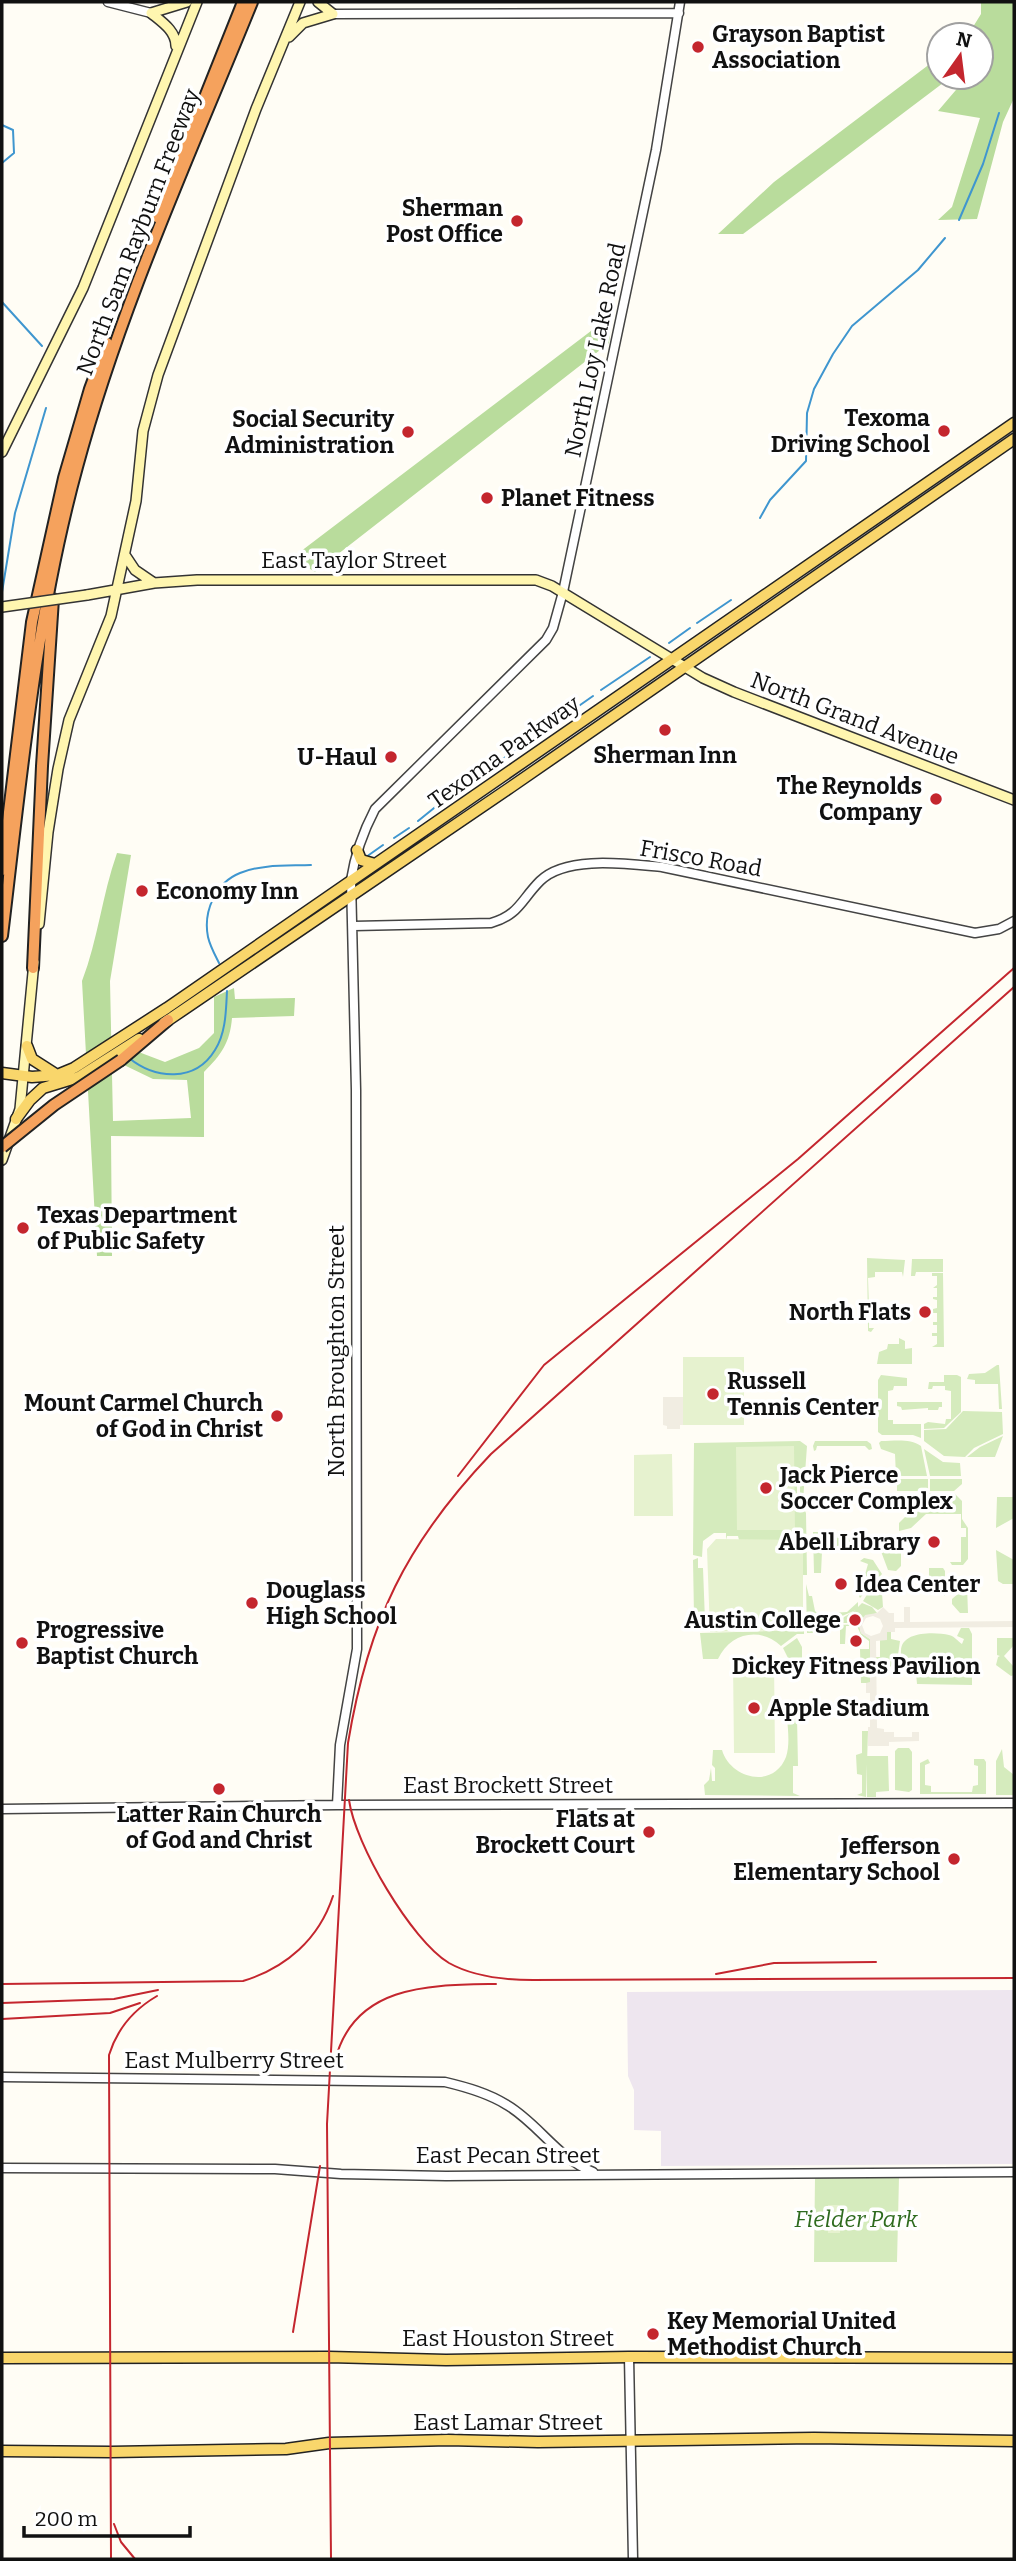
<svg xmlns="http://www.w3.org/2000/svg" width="1016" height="2561" viewBox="0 0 1016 2561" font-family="Bitter,serif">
<rect width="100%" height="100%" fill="#fffdf5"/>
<!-- industrial -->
<path fill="#eee6ef" d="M 1014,1990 L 1014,2164 L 661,2166 L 661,2131 L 634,2130 L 634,2090 L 628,2076 L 627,1992 Z"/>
<!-- green -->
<path fill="#d5ebbd" d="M 867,1258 L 905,1260 L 903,1277 L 902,1272 L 875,1272 L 875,1277 L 868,1278 L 869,1307 L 873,1307 L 869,1310 L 869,1328 L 874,1328 L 871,1332 L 868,1331 L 868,1328 Z
M 912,1259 L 943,1259 L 943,1272 L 916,1272 L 915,1276 L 911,1276 Z
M 932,1273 L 943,1273 L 944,1347 L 932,1347 L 937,1344 L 937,1336 L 932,1336 L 932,1333 L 937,1333 L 937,1325 L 933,1325 L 933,1322 L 937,1322 L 937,1313 L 933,1313 L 933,1309 L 937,1308 L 937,1300 L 933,1299 L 933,1297 L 937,1297 L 937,1288 L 933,1288 L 937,1285 L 937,1276 L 932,1276 Z
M 899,1338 L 905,1341 L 905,1349 L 912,1348 L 912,1364 L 877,1364 L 879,1352 L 887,1349 L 888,1344 L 899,1344 Z
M 997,1365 L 999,1365 L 1002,1409 L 999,1409 L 998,1384 L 975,1384 L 975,1380 L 967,1379 L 969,1374 L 985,1373 Z
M 881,1375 L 907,1378 L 907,1386 L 894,1386 L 893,1390 L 888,1391 L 888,1420 L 893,1420 L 893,1424 L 921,1424 L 921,1438 L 913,1435 L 882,1435 L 878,1432 L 878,1380 Z
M 944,1375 L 957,1375 L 961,1377 L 961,1412 L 944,1428 L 924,1429 L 924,1424 L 928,1422 L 945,1424 L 946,1419 L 951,1419 L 951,1391 L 945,1390 L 945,1386 L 933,1386 L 932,1389 L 928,1389 L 929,1382 L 944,1382 Z
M 897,1402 L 942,1402 L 942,1407 L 939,1407 L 938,1410 L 928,1410 L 928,1408 L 902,1410 L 901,1407 L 897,1406 Z
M 963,1411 L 1002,1412 L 1003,1434 L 974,1448 L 965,1457 L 944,1456 L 924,1441 L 924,1430 L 946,1429 Z
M 1003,1436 L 995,1457 L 967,1457 L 980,1447 Z
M 800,1441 L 807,1446 L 803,1501 L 800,1501 L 800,1476 L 797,1476 L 797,1501 L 800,1502 L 800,1507 L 803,1507 L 806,1513 L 807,1575 L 803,1575 L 802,1540 L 739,1540 L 738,1536 L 727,1536 L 726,1540 L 726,1533 L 714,1533 L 703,1541 L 702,1557 L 693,1555 L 694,1443 Z
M 815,1441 L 867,1441 L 871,1444 L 872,1449 L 869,1450 L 865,1446 L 817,1446 L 816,1450 L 814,1451 L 813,1446 Z
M 881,1441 C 894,1441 910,1438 921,1446 L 927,1476 L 896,1476 L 895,1454 L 881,1449 L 879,1443 Z
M 924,1449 L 943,1462 L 960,1463 L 961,1476 L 930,1476 Z
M 897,1479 L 928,1479 L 928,1491 L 897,1491 Z
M 930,1479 L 962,1479 L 962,1484 L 954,1491 L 930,1491 Z
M 929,1493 L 954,1493 L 962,1501 L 962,1519 L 968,1528 L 968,1559 L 963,1565 L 952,1565 L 950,1562 L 961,1562 L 961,1537 L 966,1537 L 966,1528 L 961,1528 L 961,1514 L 926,1514 L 911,1528 L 899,1531 L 899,1523 Z
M 997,1497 L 1014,1497 L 1014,1518 L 996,1528 Z
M 813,1532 L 845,1532 L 859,1551 L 822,1552 L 821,1573 L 814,1573 Z
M 889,1534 L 901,1546 L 901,1566 L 896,1571 L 888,1570 L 876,1538 L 875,1535 Z
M 996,1550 L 1014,1560 L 1014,1584 L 1003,1584 L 998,1581 Z
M 698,1558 L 698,1568 L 703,1568 L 705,1621 L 696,1621 L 694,1615 L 693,1560 Z
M 864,1558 L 873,1560 L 882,1574 L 860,1598 L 859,1596 L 868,1564 L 860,1561 Z
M 929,1568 L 943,1568 L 945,1571 L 945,1596 L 929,1581 Z
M 881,1578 L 883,1607 L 878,1610 L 863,1601 L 875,1582 Z
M 806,1584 L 809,1596 L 812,1596 L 815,1611 L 827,1623 L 827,1633 L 807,1633 Z
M 967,1586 L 968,1613 L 960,1613 L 952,1604 L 952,1599 Z
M 858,1602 L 858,1607 L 862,1603 L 872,1607 L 877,1613 L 862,1618 L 860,1623 L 840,1623 L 844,1617 L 856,1610 L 842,1616 L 830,1613 L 847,1612 Z
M 859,1624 L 861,1633 L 870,1639 L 870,1683 L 861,1683 L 860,1649 L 869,1649 L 869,1641 L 861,1635 L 857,1626 L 846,1626 L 845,1644 L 840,1644 L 840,1625 Z
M 961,1628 L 969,1628 L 972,1634 L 972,1685 L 917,1684 L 916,1673 L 907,1673 C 906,1665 900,1659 901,1651 C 901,1631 935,1632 949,1635 C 956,1637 957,1641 962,1644 L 964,1639 L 957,1636 Z
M 804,1630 L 804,1634 L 797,1634 L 781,1646 C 760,1626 730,1633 718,1659 L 703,1659 L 700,1633 Z
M 887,1632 L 891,1632 L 891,1639 L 900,1641 L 898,1655 L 890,1667 L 876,1669 L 876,1657 L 880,1657 L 880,1640 L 887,1640 Z
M 797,1638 L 802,1647 L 802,1665 L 791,1664 L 783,1648 Z
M 997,1638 L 1014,1638 L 1014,1645 L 1004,1656 L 1014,1667 L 1014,1675 L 1011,1676 L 996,1665 L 998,1657 L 1000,1656 L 997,1655 Z
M 787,1717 L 797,1717 L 798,1766 L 793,1766 L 793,1793 L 800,1796 L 705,1795 L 704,1785 L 709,1780 L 711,1768 L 712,1781 L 715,1781 L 715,1768 L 712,1765 L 713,1750 L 722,1750 C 730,1778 773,1790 786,1757 C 790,1745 788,1730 787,1717 Z
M 862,1731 L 868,1731 L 866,1797 L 857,1795 L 862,1793 L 862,1775 L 857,1774 L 856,1755 L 862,1753 Z
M 898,1748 L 909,1748 L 912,1752 L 912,1790 L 909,1792 L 895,1790 L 895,1751 Z
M 1002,1749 L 1004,1767 L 1014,1775 L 1014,1795 L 996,1795 L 996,1761 Z
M 867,1756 L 888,1756 L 889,1791 L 876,1792 L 876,1797 L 867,1797 Z
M 928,1759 L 930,1763 L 925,1765 L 925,1785 L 931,1786 L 931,1792 L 972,1792 L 973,1786 L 978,1785 L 978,1766 L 974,1765 L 974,1759 L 984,1759 L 986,1762 L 986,1794 L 920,1794 L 920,1763 Z
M 815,2177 L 899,2177 L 897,2262 L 814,2262 Z"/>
<!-- forest -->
<path fill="#b9dc9c" d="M 981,2 L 1014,2 L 1014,98 L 1003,122 L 977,219 L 938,220 L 952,207 L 980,118 L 938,111 L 967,77 L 981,77 L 981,60 L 991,48 L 981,54 L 981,35 L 968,35 L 981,14 Z
M 939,57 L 939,77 L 951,77 L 743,234 L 718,234 L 774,182 Z
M 612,315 L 609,343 L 315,572 L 292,558 Z
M 117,853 L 131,855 L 110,981 L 113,1121 L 191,1118 L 187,1080 L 153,1079 L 124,1065 L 136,1051 L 165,1062 L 199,1048 L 214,1033 L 214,997 L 234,988 L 235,999 L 295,998 L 294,1016 L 232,1018 C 230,1043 221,1055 204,1072 L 204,1137 L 111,1136 L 112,1256 L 97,1256 L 82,981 C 98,940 102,895 117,853 Z"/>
<!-- pitch -->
<path fill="#e6f2cf" d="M 683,1357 L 744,1357 L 744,1425 L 683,1425 Z
M 794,1446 L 795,1530 L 737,1530 L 736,1447 Z
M 672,1454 L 673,1516 L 634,1516 L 634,1455 Z
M 716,1539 L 803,1540 L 803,1618 L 786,1630 L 710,1632 L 707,1549 Z
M 733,1662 L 774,1662 L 775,1753 L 734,1753 Z
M 828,2205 L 839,2205 L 840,2233 L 828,2233 Z"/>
<!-- plaza -->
<path fill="#f1ede2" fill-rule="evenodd" d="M 663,1397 L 683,1397 L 683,1425 L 680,1425 L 680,1429 L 667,1429 L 667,1426 L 663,1425 Z
M 883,1607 L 889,1613 L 894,1613 L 894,1622 L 904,1622 L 904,1607 L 910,1607 L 910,1622 L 1014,1621 L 1014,1627 L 895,1628 L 895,1632 L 887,1632 L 887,1640 L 876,1641 L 877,1728 L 884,1729 L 884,1732 L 894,1732 L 894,1737 L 912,1737 L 912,1732 L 919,1732 L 919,1741 L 889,1742 L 889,1746 L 868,1746 L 868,1727 L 870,1727 L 870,1693 L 866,1693 L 866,1683 L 870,1682 L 870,1639 L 861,1633 L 859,1626 L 865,1615 L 877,1613 ZM 873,1616 L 880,1619 L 883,1626 L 880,1633 L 871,1636 L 865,1633 L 862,1625 L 866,1618 Z"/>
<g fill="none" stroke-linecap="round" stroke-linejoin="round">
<!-- stream -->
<path stroke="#3f96cf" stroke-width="2" d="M 2,125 L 13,130 L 14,153 L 2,163
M 959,220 L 983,164 L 999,113
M 2,302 L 42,346
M 760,518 L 770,500 L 806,461 L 807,413 L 814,389 L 833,354 L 852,326 L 918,270 L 945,238
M 2,592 L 15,513 L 46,408
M 697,623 L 731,600
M 669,643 L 690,628
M 601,690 L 650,657
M 563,717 L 593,696
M 545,730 L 556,722
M 515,750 L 537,735
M 488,769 L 507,756
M 449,796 L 475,778
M 418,821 L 439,804
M 394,838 L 409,828
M 366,857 L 383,845
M 219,963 C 215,955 210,946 208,937 C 203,912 215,883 240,873 C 262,864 288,866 311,865
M 129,1058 C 155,1079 195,1083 215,1050 C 226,1033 226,1010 227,991"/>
<defs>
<path id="tertiary" d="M 108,2 L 151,13
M 333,14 L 679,13
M 354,926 L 491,923 C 519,915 521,900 540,881 C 566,855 628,864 662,867 L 975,933 L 999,929 L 1014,921
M 337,1805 L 340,1745 L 357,1649 L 356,1090 L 351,880 C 355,854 363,832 375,809 L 546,640 L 553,628 L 563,592 L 656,150 L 680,2
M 2,1809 L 337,1805 L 1014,1803
M 2,2077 L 445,2082 C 466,2087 488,2093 507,2105 C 539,2124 557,2158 593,2172
M 2,2168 L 275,2169 L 341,2174 L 446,2176 L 1014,2172
M 629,2357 L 633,2559"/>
<path id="secondary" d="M 318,2 L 333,14
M 151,13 C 162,22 176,31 176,46
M 151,13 L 187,2
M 289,37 L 303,23 L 333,14
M 2,452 L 83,288 L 197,2
M 125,555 L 135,570 L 154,583
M 87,595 L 154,583 L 197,580 L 536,580 L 552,586 L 703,678 L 734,692 L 1014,800
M 39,924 L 48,832 L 58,769 L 69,720 L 111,616 L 136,501 L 143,431 L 158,375 L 256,109 L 300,2
M 2,1160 L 20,1109 L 34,962"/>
<path id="primary" d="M 357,850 L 361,860 L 375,864
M 164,1023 L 511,787 L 1014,439
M 27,1046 L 32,1059 L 57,1075
M 2,1073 L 32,1077 L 57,1075 L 74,1068 L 167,1008 L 1014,423
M 16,1119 L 30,1100 L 43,1088 L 79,1077 L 139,1039
M 2,2358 L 329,2357 L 446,2360 L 629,2357 L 1014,2358
M 2,2451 L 111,2452 L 286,2449 L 329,2443 L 448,2440 L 538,2442 L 814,2438 L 1014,2441"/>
<path id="motorway" d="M 157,217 L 243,2
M 2,870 L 32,622 L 64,478 L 90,389 L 107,343
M 2,936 C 21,779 35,620 77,467 C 120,307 190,155 252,2
M 33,968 L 42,766 L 53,599
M 121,1060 L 168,1020"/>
</defs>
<!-- tertiary casing -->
<use href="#tertiary" stroke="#444" stroke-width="11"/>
<!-- secondary casing -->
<use href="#secondary" stroke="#333" stroke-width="12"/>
<!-- primary casing -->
<use href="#primary" stroke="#222" stroke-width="13"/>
<!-- motorway casing -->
<use href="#motorway" stroke="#222" stroke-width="14"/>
<!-- tertiary -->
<use href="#tertiary" stroke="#fff" stroke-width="8"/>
<!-- secondary -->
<use href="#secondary" stroke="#fff6b0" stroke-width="9"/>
<!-- primary -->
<use href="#primary" stroke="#f9d66b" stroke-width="10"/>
<!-- motorway -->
<use href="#motorway" stroke="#f5a25d" stroke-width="10"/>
<!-- rail -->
<path stroke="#c4262e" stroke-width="2" d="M 458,1476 L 544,1365 L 798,1159 L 1014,968
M 349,1800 C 355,1844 411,1940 449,1963 C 474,1977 505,1980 533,1980 L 1014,1978
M 716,1974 L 774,1963 L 876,1962
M 2,1984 L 243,1981 C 286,1968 319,1939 333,1896
M 2,2003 L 114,1999 L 158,1990
M 2,2019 L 110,2013 L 140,2003
M 335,2061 C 354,1983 433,1985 496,1984
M 293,2332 L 320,2166
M 114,2524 L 121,2542 L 135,2559
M 111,2559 L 109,2055 C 117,2029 133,2010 157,1996
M 331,2559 L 327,2124 L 348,1743 C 368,1622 406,1543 491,1454 L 1014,987"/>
<defs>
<path id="secondary-bridge" d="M 2,607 L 87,595"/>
<path id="motorway-bridge" d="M 2,1147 L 54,1105 L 121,1060"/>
</defs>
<!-- secondary-bridge casing -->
<use href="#secondary-bridge" stroke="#333" stroke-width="12" stroke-linecap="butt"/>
<!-- motorway-bridge casing -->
<use href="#motorway-bridge" stroke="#222" stroke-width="14" stroke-linecap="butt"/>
<!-- secondary-bridge -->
<use href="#secondary-bridge" stroke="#fff6b0" stroke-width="9"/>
<!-- motorway-bridge -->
<use href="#motorway-bridge" stroke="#f5a25d" stroke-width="10"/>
</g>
<!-- markers -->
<g fill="#c4262e" stroke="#fff" stroke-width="2.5">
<circle cx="698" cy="47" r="7"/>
<circle cx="517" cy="221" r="7"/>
<circle cx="944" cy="431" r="7"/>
<circle cx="408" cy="432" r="7"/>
<circle cx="487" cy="498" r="7"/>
<circle cx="665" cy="730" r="7"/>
<circle cx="391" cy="757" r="7"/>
<circle cx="936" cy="799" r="7"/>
<circle cx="142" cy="891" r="7"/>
<circle cx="23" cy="1228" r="7"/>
<circle cx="925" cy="1312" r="7"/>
<circle cx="713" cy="1394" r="7"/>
<circle cx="277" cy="1416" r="7"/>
<circle cx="766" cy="1488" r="7"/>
<circle cx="934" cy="1542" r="7"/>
<circle cx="841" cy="1584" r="7"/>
<circle cx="252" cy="1603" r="7"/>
<circle cx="855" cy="1620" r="7"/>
<circle cx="856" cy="1641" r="7"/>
<circle cx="22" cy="1643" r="7"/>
<circle cx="754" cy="1708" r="7"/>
<circle cx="219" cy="1789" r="7"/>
<circle cx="649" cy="1832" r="7"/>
<circle cx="954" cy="1859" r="7"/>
<circle cx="653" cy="2334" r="7"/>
</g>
<g text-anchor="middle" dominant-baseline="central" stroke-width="7" stroke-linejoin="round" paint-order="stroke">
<!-- poi labels -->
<g font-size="23" font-weight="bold" fill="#111" stroke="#fff" text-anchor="start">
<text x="712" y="34">Grayson Baptist<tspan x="712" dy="26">Association</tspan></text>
<text x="503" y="208" text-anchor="end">Sherman<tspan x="503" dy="26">Post Office</tspan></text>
<text x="930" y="418" text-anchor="end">Texoma<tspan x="930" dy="26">Driving School</tspan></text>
<text x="394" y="419" text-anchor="end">Social Security<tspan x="394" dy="26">Administration</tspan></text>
<text x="501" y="498">Planet Fitness</text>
<text x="665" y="755" text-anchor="middle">Sherman Inn</text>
<text x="377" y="757" text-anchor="end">U-Haul</text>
<text x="922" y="786" text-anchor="end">The Reynolds<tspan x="922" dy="26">Company</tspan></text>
<text x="156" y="891">Economy Inn</text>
<text x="37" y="1215">Texas Department<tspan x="37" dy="26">of Public Safety</tspan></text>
<text x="911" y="1312" text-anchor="end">North Flats</text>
<text x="727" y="1381">Russell<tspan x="727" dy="26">Tennis Center</tspan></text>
<text x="263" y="1403" text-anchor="end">Mount Carmel Church<tspan x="263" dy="26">of God in Christ</tspan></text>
<text x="780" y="1475">Jack Pierce<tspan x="780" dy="26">Soccer Complex</tspan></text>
<text x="920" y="1542" text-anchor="end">Abell Library</text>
<text x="855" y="1584">Idea Center</text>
<text x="266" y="1590">Douglass<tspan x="266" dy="26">High School</tspan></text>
<text x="841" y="1620" text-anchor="end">Austin College</text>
<text x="36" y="1630">Progressive<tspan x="36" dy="26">Baptist Church</tspan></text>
<text x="856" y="1666" text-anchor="middle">Dickey Fitness Pavilion</text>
<text x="768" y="1708">Apple Stadium</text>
<text x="219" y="1814" text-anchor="middle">Latter Rain Church<tspan x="219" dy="26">of God and Christ</tspan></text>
<text x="635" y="1819" text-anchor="end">Flats at<tspan x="635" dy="26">Brockett Court</tspan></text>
<text x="940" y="1846" text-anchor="end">Jefferson<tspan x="940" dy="26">Elementary School</tspan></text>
<text x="667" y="2321">Key Memorial United<tspan x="667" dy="26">Methodist Church</tspan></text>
</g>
<!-- street labels -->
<g font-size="23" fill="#111" stroke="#fff">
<text transform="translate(138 232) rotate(-69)">North Sam Rayburn Freeway</text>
<text transform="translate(595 350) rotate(-78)">North Loy Lake Road</text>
<text x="354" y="560">East Taylor Street</text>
<text transform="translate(855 718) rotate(21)">North Grand Avenue</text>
<text transform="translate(504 752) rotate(-35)">Texoma Parkway</text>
<text transform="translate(701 858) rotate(10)">Frisco Road</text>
<text transform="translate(336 1351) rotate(-90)">North Broughton Street</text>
<text x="508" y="1785">East Brockett Street</text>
<text x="234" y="2060">East Mulberry Street</text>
<text x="508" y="2155">East Pecan Street</text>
<text x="508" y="2338">East Houston Street</text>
<text x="508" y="2422">East Lamar Street</text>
</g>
<!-- park labels -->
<g font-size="23" font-style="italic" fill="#2f6b1f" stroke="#fff">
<text x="856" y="2219">Fielder Park</text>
</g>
</g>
<!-- border -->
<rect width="1016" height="2561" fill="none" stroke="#111111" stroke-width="7"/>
<!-- north arrow -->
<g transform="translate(960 56) rotate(14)"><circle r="33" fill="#ffffff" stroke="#a0a0a0" stroke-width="2"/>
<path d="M0-5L12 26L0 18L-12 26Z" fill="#c4262e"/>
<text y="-10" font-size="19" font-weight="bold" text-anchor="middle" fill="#111111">N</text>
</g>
<!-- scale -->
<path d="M24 2526v10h166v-10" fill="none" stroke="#111111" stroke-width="3.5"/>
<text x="35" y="2526" font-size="21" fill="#111111" stroke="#ffffff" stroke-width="5" paint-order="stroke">200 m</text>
</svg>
